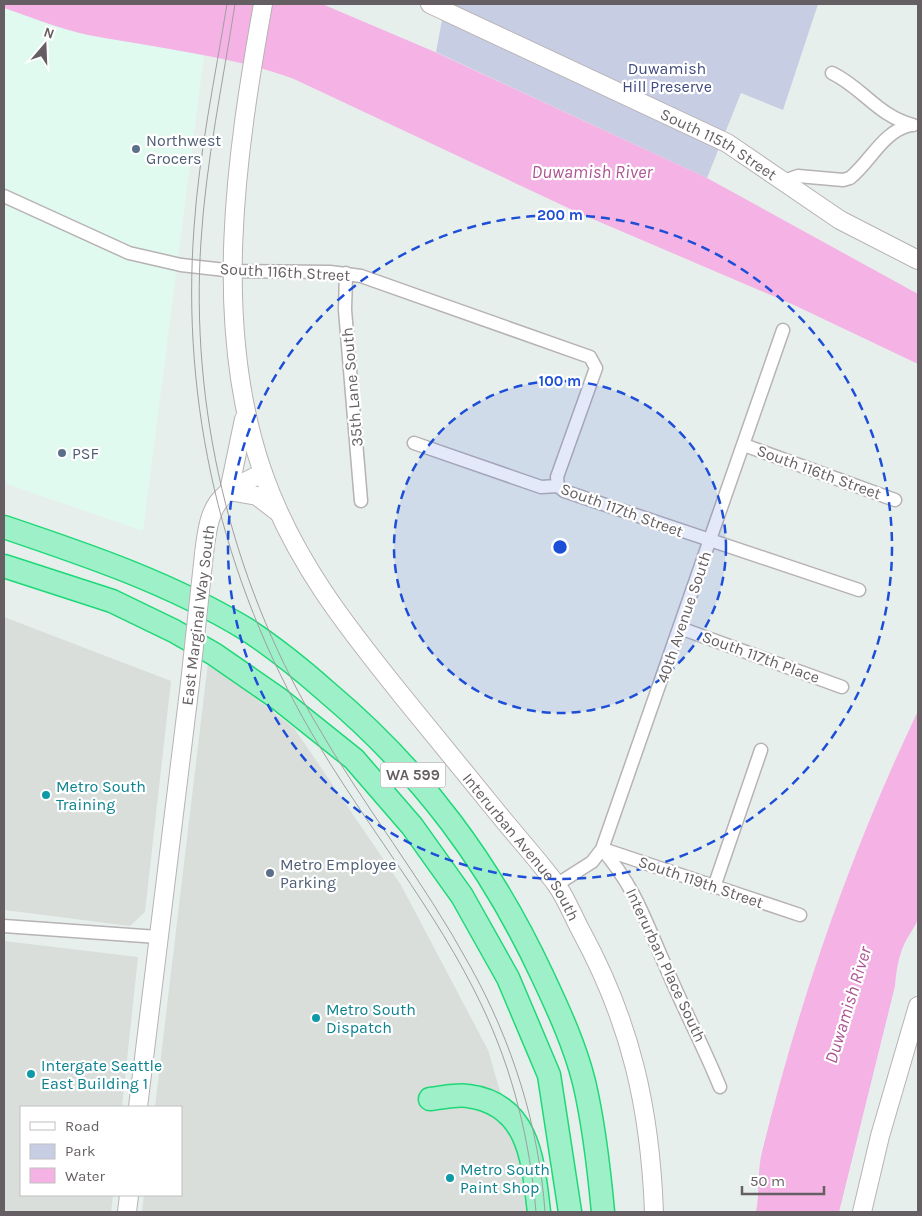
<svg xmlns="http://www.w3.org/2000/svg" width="922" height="1216" viewBox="0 0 922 1216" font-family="Karla,sans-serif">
<rect width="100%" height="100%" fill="#e7efec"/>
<!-- commercial -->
<path fill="#e1faef" d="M 4,8 L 85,34 L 204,55 L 143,531 L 4,483 Z"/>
<!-- industrial -->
<path fill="#d9dedb" d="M 4,617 L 171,681 L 145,912 L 130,926 L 4,910 Z
M 208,662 L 294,728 L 401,885 L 488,1050 L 525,1177 L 528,1212 L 142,1212 L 144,1195 L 181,1195 L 181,1107 L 155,1107 Z
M 4,941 L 138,957 L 122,1107 L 21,1107 L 21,1195 L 113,1195 L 111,1212 L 4,1212 Z"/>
<!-- green -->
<path fill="#c7cde3" d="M 445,4 L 818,4 L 783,110 L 741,93 L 707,178 L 436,52 Z"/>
<!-- water -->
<path fill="#f4b2e5" d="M 4,4 L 322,4 L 435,52 L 707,178 L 918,294 L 918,364 L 794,305 L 581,214 L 294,79 C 228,55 157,48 88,35 C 60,29 31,17 4,8 Z
M 918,711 L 918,919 C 914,929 907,937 903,947 C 898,959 896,973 895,986 L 839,1212 L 756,1212 C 760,1193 757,1171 762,1152 C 799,1001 851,851 918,711 Z"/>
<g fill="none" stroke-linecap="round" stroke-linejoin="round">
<defs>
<path id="street" d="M 832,73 C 863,88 878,116 913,125
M 784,181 L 798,176 L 843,180 L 850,178 C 871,161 883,131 911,125
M 4,196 L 129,253 L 181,265 L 234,271 L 330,272 L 361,276 L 590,357 L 596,368 L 557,477 L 558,486
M 346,273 L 345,310 L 361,501
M 414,443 L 541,487 L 558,486 L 564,491 L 859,590
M 744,445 L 895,500
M 680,628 L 842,687
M 602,849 C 636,889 644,918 665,965 C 682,1006 703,1045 720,1087
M 603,849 L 800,915
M 556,885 L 592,862 L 602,849 L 783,330
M 714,887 L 761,750
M 4,926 L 158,937"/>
<g id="secondary">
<path id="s1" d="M 263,4 C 236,155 211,324 263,473 C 294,561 346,626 404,698 C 436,737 468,777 501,817 C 519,839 539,861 556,884 C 566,898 573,916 581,931 C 631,1023 650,1108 654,1212"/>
<path id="s2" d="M 430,4 L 727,143 L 840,220 L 918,260"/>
<path d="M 229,491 L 244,419"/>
<path d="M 229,491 L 257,496 L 278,512"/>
<path d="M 204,554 C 210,502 216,495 263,473"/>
<path d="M 138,1107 L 190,683"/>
<path d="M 127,1212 L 129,1195"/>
<path d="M 862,1212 L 880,1136 L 918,1006"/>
</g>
<path id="highway" d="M 4,527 C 87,555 170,583 246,629 C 275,648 301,669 327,692 C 422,772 491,865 543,977 C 559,1011 575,1046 584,1082 C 594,1124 599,1169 603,1212
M 4,566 L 112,601 L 174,631 L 214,654 L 279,699 L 354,759 L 412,826 L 462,896 L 508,978 L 549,1075 L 570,1212
M 430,1099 C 442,1098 456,1094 468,1096 C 530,1104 533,1162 539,1212"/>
</defs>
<!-- street casing -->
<use href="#street" stroke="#b7b2b5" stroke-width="15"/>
<!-- secondary casing -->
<use href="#secondary" stroke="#b8b2b5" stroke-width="20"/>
<!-- highway casing -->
<use href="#highway" stroke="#1ed877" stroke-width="25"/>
<!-- street -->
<use href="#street" stroke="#fff" stroke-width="12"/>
<!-- secondary -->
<use href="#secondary" stroke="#fff" stroke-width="18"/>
<!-- highway -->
<use href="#highway" stroke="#9ef0c9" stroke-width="22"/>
<!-- tram -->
<path stroke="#a09ea0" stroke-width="1" d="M 227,4 C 215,78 199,153 194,228 C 181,404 222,579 311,732 C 365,825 436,909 482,1006 C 513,1071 530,1141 536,1212
M 235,4 C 223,82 206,161 201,241 C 190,407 230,576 314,720 C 362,804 424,881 470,966 C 512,1041 539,1126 545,1212"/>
<defs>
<path id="secondary-bridge" d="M 190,683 L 204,554"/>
</defs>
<!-- secondary-bridge casing -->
<use href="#secondary-bridge" stroke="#b8b2b5" stroke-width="20" stroke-linecap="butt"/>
<!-- secondary-bridge -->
<use href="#secondary-bridge" stroke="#fff" stroke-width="18"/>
</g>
<!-- distance rings -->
<circle cx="560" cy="547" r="166" fill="#1d4ed8" fill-opacity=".12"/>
<g fill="none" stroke="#1d4ed8" stroke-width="2.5" stroke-dasharray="9 6">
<circle cx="560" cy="547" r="166"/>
<circle cx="560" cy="547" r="332"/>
</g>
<!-- markers -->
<g fill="#5c6f8a" stroke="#fff" stroke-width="2">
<circle cx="136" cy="149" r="5"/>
<circle cx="62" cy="453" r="5"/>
<circle cx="270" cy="873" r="5"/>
</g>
<g fill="#0f9aa8" stroke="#fff" stroke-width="2">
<circle cx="46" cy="795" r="5"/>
<circle cx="316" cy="1018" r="5"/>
<circle cx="31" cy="1074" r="5"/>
<circle cx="450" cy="1178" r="5"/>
</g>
<g text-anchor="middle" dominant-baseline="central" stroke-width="4.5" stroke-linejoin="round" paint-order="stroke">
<!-- shield labels -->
<rect fill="#fff" stroke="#938f92" stroke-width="1" x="380.5" y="762.5" width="65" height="25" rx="4"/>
<g font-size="15" font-weight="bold" fill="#655f63">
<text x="413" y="775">WA 599</text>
</g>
<!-- park labels -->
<g font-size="16" fill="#424c82" stroke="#fff">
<text x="667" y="68">Duwamish<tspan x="667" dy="18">Hill Preserve</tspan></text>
</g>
<!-- service labels -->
<g font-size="16" fill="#4e5e75" stroke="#fff" text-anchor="start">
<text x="146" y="140">Northwest<tspan x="146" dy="18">Grocers</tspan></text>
<text x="72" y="453">PSF</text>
<text x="280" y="864">Metro Employee<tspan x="280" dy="18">Parking</tspan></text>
</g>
<!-- street labels -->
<g font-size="16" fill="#655f63" stroke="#fff">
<text stroke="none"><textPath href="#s2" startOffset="321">South 115th Street</textPath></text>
<text transform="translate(285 272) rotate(3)">South 116th Street</text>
<text transform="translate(352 387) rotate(-95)">35th Lane South</text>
<text transform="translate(819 472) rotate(20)">South 116th Street</text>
<text transform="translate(622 510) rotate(20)">South 117th Street</text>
<text transform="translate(198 615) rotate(-83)">East Marginal Way South</text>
<text transform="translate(684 617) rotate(-71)">40th Avenue South</text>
<text transform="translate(761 657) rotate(20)">South 117th Place</text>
<text stroke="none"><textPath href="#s1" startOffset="931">Interurban Avenue South</textPath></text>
<text transform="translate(701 882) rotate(19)">South 119th Street</text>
<text transform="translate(666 965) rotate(65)">Interurban Place South</text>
</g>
<!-- culture labels -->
<g font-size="16" fill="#0d838f" stroke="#fff" text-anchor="start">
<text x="56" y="786">Metro South<tspan x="56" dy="18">Training</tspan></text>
<text x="326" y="1009">Metro South<tspan x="326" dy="18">Dispatch</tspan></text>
<text x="41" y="1065">Intergate Seattle<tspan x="41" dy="18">East Building 1</tspan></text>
<text x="460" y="1169">Metro South<tspan x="460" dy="18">Paint Shop</tspan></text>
</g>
<!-- water labels -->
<g font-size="18" font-style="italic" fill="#ad5492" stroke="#fff">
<text x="592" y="172">Duwamish River</text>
<text transform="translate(848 1005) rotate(-73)">Duwamish River</text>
</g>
</g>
<circle cx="560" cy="547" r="8" fill="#1d4ed8" stroke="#fff" stroke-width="2.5"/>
<g font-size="15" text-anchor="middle" font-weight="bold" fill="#1d4ed8" stroke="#fff" stroke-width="4.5" stroke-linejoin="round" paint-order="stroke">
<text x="560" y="220">200 m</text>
<text x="560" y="386">100 m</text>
</g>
<!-- border -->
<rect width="922" height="1216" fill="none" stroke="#655f63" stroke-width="10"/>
<!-- legend -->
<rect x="20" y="1106" width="162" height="90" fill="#ffffff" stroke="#c1bfc1"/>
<rect x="30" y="1122" width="25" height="8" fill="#ffffff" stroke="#c1bfc1"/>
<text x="65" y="1131" font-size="15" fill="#655f63">Road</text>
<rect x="30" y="1144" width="25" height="15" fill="#c7cde3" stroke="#c1bfc1"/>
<text x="65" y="1156" font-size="15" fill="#655f63">Park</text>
<rect x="30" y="1168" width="25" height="15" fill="#f4b2e5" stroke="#c1bfc1"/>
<text x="65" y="1181" font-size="15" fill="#655f63">Water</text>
<!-- north arrow -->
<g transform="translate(45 45) rotate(19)" stroke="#ffffff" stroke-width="4" paint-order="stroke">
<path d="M0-4L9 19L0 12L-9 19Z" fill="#655f63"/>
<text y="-8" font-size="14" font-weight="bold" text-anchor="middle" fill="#655f63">N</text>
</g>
<!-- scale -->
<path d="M742 1186v8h82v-8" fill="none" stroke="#655f63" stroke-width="2.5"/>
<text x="750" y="1186" font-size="15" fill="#655f63" stroke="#ffffff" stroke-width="4" paint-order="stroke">50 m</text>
</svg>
